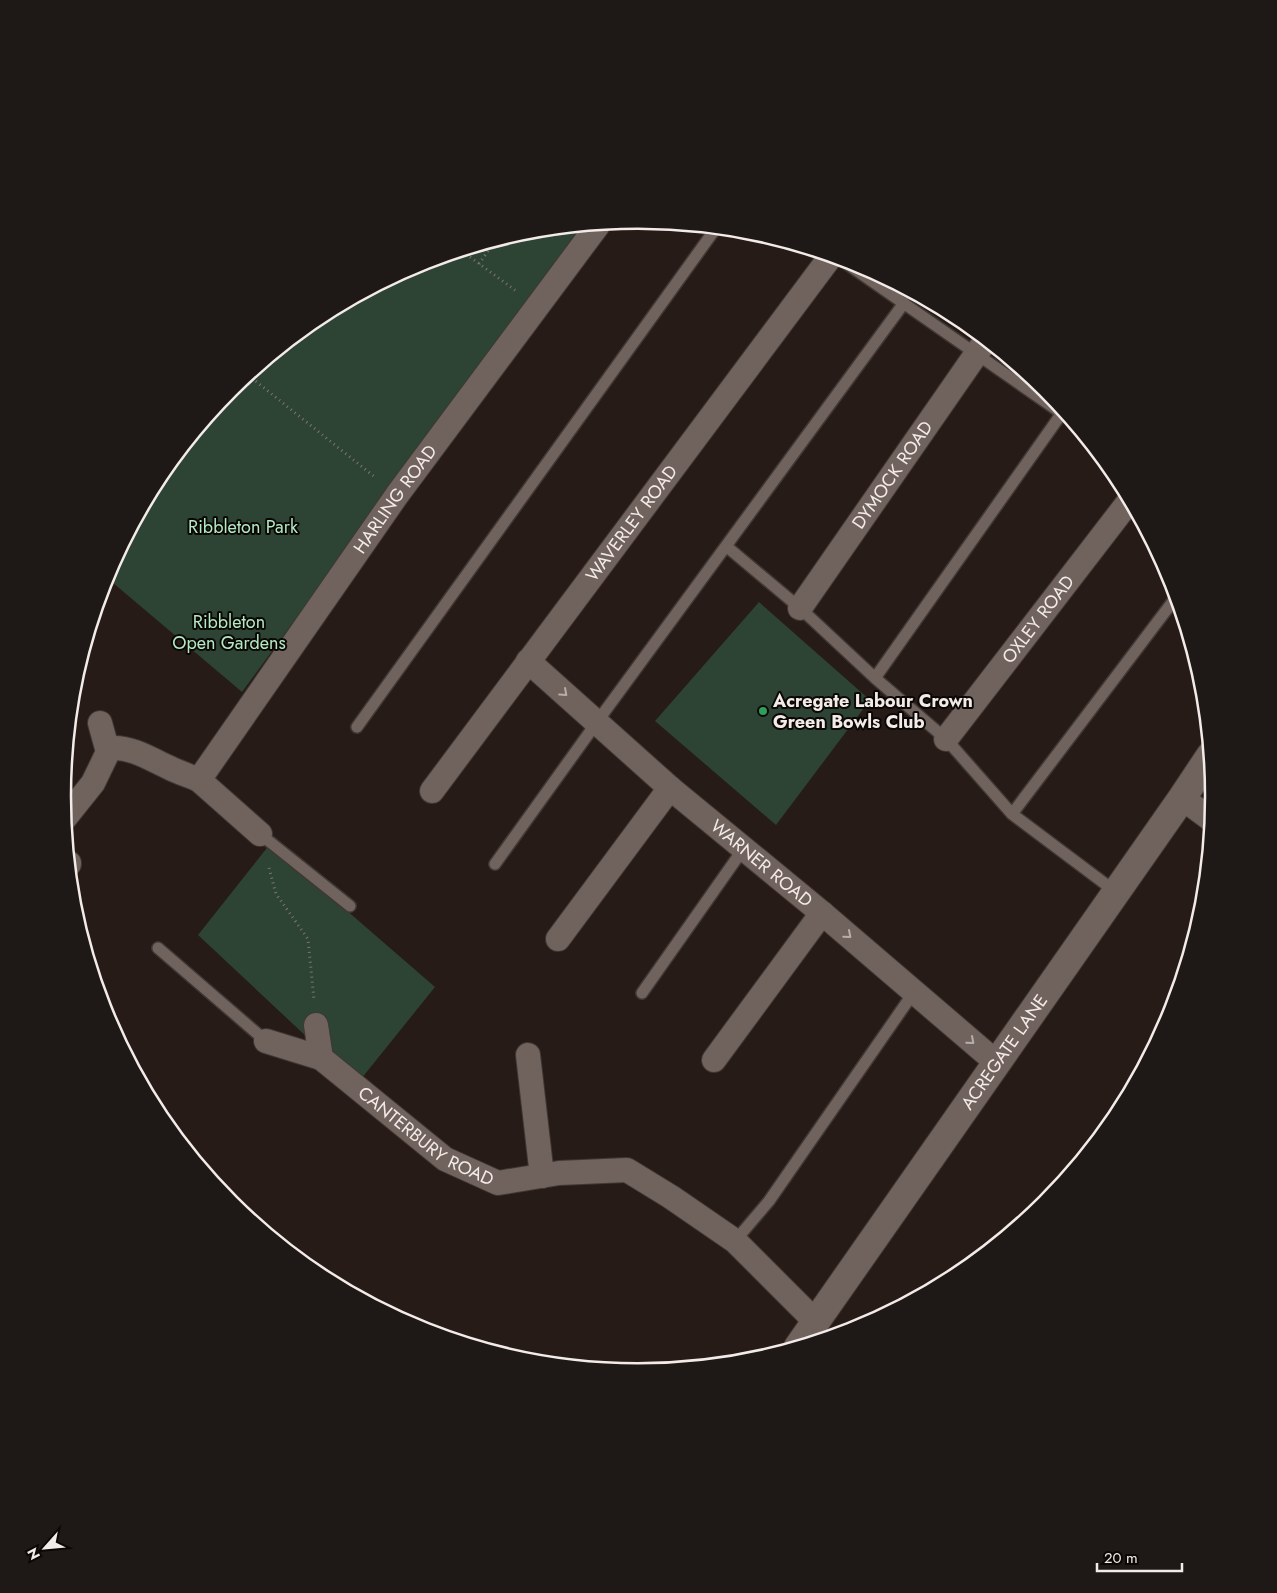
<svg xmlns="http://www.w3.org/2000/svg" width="1277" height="1593" viewBox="0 0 1277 1593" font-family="Jost,sans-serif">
<rect width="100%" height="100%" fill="#261b16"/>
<!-- green -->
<path fill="#2d4334" d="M 584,226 L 242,692 L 106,577 L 160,476 L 231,389 L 319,317 L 418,264 L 526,232 Z
M 759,602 L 870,700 L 776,825 L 655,721 Z
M 270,844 L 435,987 L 357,1084 L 198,935 Z"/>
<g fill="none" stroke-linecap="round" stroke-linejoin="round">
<defs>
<path id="service" d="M 840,259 L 1070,419
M 726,546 L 800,608 L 875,678 L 946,739 L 1012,814
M 875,678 L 1062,413
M 357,727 L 716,228
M 260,834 L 350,906
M 495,864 L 597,722 L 904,303
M 1116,892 L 1012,814 L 1177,596
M 158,948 L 266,1041
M 642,993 L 744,848
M 735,1241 L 769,1201 L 914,992"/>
<g id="minor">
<path id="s1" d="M 800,608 L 986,340"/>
<path id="s2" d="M 528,661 L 670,788 L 822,913 L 997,1063"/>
<path d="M 100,723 L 108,752"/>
<path id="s3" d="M 946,739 L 1130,500"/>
<path id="s4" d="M 432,791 L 831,256"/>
<path d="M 1182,798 L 1212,820"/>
<path d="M 65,818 L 93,783 L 108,752 L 112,748 C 133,747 152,760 170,768 C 180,773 190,776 199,780"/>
<path id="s5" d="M 260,834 L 199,780 L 397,495 L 598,225"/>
<path d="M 69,863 L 69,864"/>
<path d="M 558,939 L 670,788"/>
<path id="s6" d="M 316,1025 L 321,1058 L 445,1159 L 498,1183 L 559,1173 L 627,1170 L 671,1197 L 735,1241 L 816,1322"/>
<path d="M 266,1041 L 321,1058"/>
<path d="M 528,1055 L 542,1176"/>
<path d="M 714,1060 L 822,913"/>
</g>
<g id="tertiary">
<path id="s7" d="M 798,1347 L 1182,798 L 1210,756"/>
</g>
</defs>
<!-- service casing -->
<use href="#service" stroke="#403835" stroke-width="14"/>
<!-- minor casing -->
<use href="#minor" stroke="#403835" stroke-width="26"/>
<!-- tertiary casing -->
<use href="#tertiary" stroke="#403835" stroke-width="30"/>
<!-- path -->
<path stroke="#7f7571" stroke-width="3" stroke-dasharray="1 4" stroke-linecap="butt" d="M 462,251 L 516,291
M 479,264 L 495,241
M 248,375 L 376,478
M 269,868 L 276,894 L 308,939 L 314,1000"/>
<!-- service -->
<use href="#service" stroke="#70635d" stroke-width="11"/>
<!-- minor -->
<use href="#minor" stroke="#70635d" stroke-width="24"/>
<!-- tertiary -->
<use href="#tertiary" stroke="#70635d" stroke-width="28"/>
</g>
<!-- one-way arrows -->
<defs><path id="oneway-chevron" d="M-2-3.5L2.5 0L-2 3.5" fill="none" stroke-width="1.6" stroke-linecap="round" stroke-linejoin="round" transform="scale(1.25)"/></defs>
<g stroke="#b8aea9">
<use href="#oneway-chevron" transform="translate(564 693) rotate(42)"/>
<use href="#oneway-chevron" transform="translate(848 935) rotate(41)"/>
<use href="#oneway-chevron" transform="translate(971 1041) rotate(41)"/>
</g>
<!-- markers -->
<circle fill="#2e9e5b" stroke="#0b0705" stroke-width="2" cx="763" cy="711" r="5"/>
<g text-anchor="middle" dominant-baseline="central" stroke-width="4" stroke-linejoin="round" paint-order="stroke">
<!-- street labels -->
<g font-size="18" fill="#f3ebe8" stroke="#0b0705">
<text stroke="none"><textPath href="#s1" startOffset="162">DYMOCK ROAD</textPath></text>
<text stroke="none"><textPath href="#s5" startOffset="424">HARLING ROAD</textPath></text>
<text stroke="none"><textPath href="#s4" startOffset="334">WAVERLEY ROAD</textPath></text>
<text stroke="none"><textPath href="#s3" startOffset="151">OXLEY ROAD</textPath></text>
<text stroke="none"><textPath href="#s2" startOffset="309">WARNER ROAD</textPath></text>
<text stroke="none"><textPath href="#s7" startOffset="360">ACREGATE LANE</textPath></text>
<text stroke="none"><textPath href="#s6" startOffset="165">CANTERBURY ROAD</textPath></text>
</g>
<!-- park labels -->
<g font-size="18" fill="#b3e9c3" stroke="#0b0705">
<text x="243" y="527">Ribbleton Park</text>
<text x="229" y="622">Ribbleton<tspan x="229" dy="21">Open Gardens</tspan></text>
</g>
<!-- poi labels -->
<g font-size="18" font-weight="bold" fill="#f3ebe8" stroke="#0b0705" text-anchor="start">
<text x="773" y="701">Acregate Labour Crown<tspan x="773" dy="21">Green Bowls Club</tspan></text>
</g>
</g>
<!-- crop -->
<path d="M0 0H1277V1593H0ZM71 796a567 567 0 1 1 1134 0a567 567 0 1 1-1134 0Z" fill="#1e1917" fill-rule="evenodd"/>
<path fill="none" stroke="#f3ebe8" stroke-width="2.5" d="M71 796a567 567 0 1 1 1134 0a567 567 0 1 1-1134 0Z"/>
<!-- north arrow -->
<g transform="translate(45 1548) rotate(243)" stroke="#0b0705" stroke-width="4" paint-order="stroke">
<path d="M0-4L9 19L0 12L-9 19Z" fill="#f3ebe8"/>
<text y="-8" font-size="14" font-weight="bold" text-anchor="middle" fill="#f3ebe8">N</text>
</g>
<!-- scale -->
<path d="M1097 1563v8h85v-8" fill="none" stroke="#f3ebe8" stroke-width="2.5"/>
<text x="1104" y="1563" font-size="15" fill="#f3ebe8" stroke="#0b0705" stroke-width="4" paint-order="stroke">20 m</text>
</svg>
